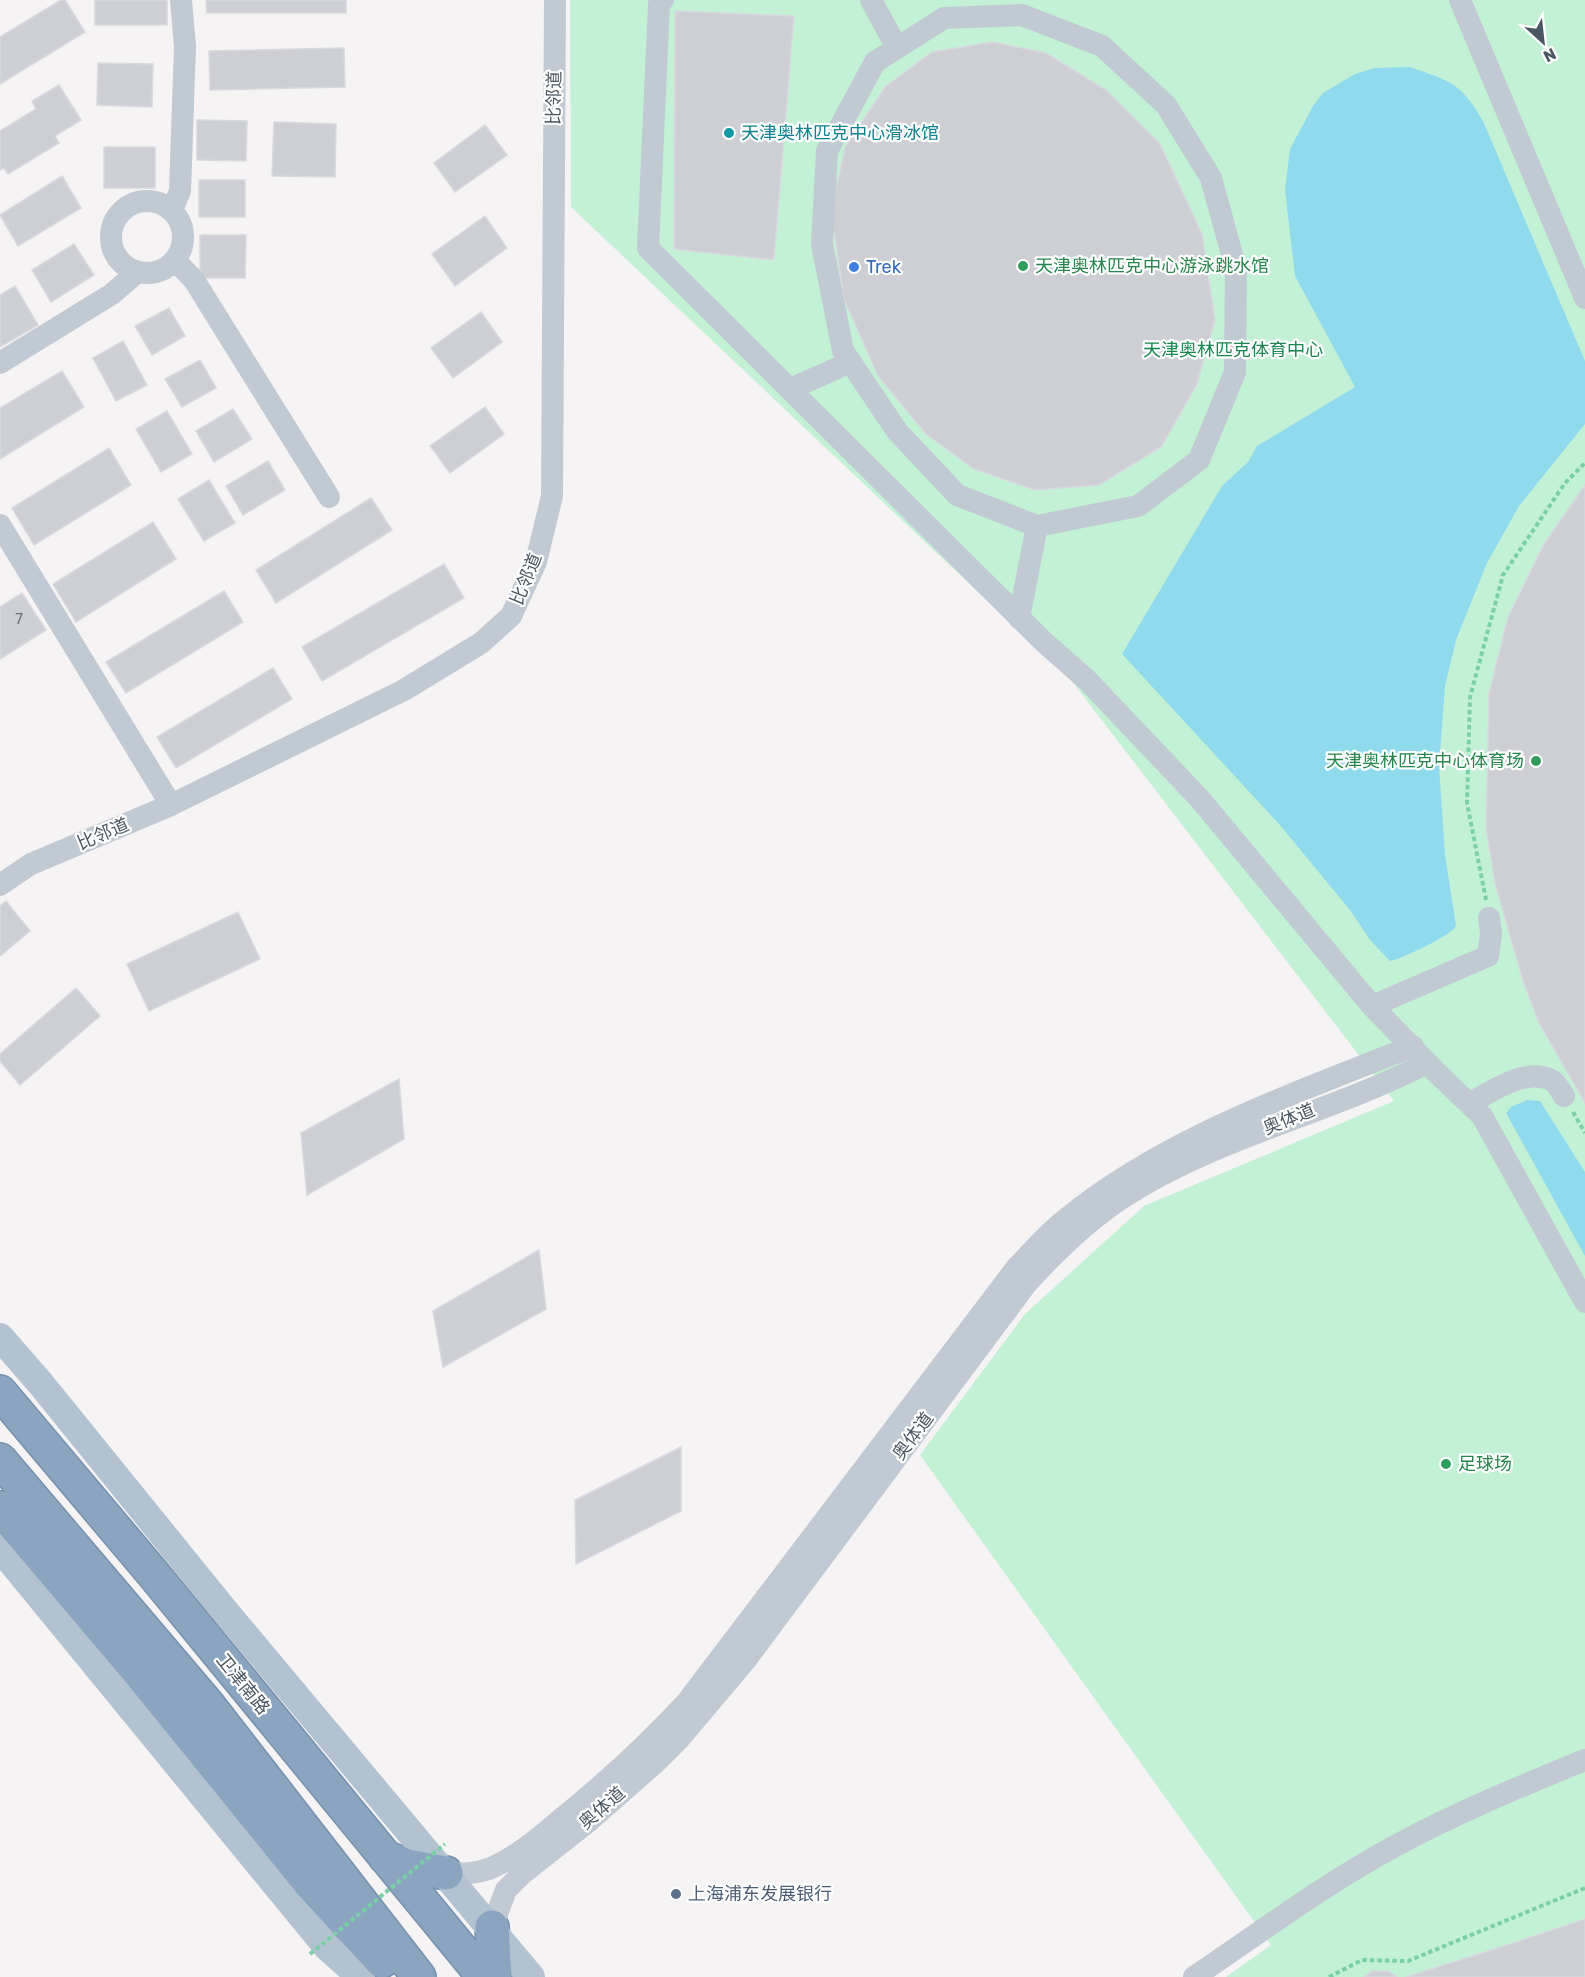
<svg xmlns="http://www.w3.org/2000/svg" width="1585" height="1977" viewBox="0 0 1585 1977" font-family="Rubik,'Noto Sans SC',sans-serif">
<rect width="100%" height="100%" fill="#f5f3f3"/>
<!-- green -->
<path fill="#c3f1d5" d="M 570,0 L 1585,0 L 1585,1977 L 1226,1977 L 1271,1945 L 920,1455 L 1025,1314 L 1144,1206 L 1394,1101 L 1071,680 L 571,207 Z"/>
<!-- water -->
<path fill="#90daee" d="M 1410,67 C 1452,82 1460,82 1483,121 L 1585,361 L 1585,424 L 1519,506 L 1487,563 L 1456,640 L 1445,686 L 1439,767 L 1445,855 L 1456,926 C 1452,935 1400,960 1390,961 L 1370,940 L 1350,910 L 1279,824 L 1122,654 L 1222,486 L 1248,462 L 1257,446 L 1355,387 L 1295,276 L 1285,190 L 1290,149 L 1313,106 L 1323,93 L 1355,74 L 1374,68 Z
M 1527,1100 L 1540,1101 L 1585,1172 L 1585,1256 L 1506,1113 L 1511,1107 Z"/>
<!-- building -->
<path fill="#cdcfd5" stroke="#d7d9de" stroke-width="1.5" d="M 61,0 L 65,0 L 85,32 L 0,84 L 0,37 Z
M 95,0 L 167,0 L 167,25 L 95,25 Z
M 206,0 L 346,0 L 346,13 L 207,13 Z
M 675,11 L 794,16 L 774,260 L 674,249 Z
M 993,42 L 1046,53 L 1106,90 L 1160,144 L 1202,234 L 1215,320 L 1197,384 L 1161,447 L 1099,485 L 1035,490 L 974,469 L 926,434 L 878,376 L 844,299 L 831,213 L 845,147 L 885,87 L 932,52 Z
M 344,48 L 345,87 L 210,90 L 209,51 Z
M 98,63 L 153,64 L 152,107 L 97,105 Z
M 59,85 L 81,120 L 55,136 L 59,143 L 8,174 L 4,168 L 0,170 L 0,131 L 36,109 L 32,101 Z
M 197,120 L 247,121 L 246,161 L 197,160 Z
M 274,122 L 336,124 L 335,177 L 272,176 Z
M 485,125 L 507,155 L 455,192 L 434,163 Z
M 104,147 L 155,147 L 155,188 L 104,188 Z
M 62,176 L 81,208 L 18,246 L 0,215 Z
M 199,180 L 245,180 L 245,217 L 199,217 Z
M 485,216 L 507,248 L 455,286 L 432,254 Z
M 200,235 L 246,235 L 245,278 L 200,278 Z
M 74,244 L 94,275 L 51,302 L 32,270 Z
M 15,286 L 38,325 L 0,347 L 0,295 Z
M 169,308 L 185,336 L 152,355 L 135,326 Z
M 481,312 L 502,342 L 453,378 L 431,348 Z
M 123,341 L 147,385 L 116,401 L 93,358 Z
M 200,360 L 216,388 L 182,407 L 165,379 Z
M 62,371 L 84,407 L 0,459 L 0,408 Z
M 485,407 L 504,434 L 450,473 L 430,446 Z
M 233,409 L 252,439 L 214,462 L 196,431 Z
M 167,411 L 192,454 L 161,472 L 136,429 Z
M 109,448 L 131,485 L 34,545 L 12,508 Z
M 268,461 L 285,490 L 243,515 L 226,486 Z
M 209,480 L 235,523 L 204,541 L 178,499 Z
M 1585,485 L 1585,1103 L 1539,1023 L 1523,981 L 1495,883 L 1486,828 L 1489,693 L 1508,617 L 1544,544 Z
M 371,498 L 392,530 L 276,603 L 256,570 Z
M 153,522 L 176,559 L 76,622 L 53,584 Z
M 444,564 L 464,598 L 322,681 L 302,647 Z
M 224,591 L 243,622 L 126,693 L 106,662 Z
M 22,593 L 46,630 L 0,659 L 0,607 Z
M 273,668 L 292,699 L 176,768 L 157,737 Z
M 6,901 L 30,931 L 0,956 L 0,906 Z
M 238,912 L 260,959 L 149,1011 L 127,964 Z
M 76,988 L 100,1016 L 20,1085 L 0,1061 L 0,1054 Z
M 399,1079 L 404,1139 L 307,1195 L 301,1133 Z
M 539,1250 L 546,1309 L 443,1367 L 433,1311 Z
M 681,1447 L 681,1511 L 576,1564 L 575,1500 Z
M 1585,1919 L 1585,1977 L 1406,1977 L 1504,1946 Z
M 1372,1971 L 1388,1971 L 1397,1977 L 1364,1977 Z"/>
<g fill="none" stroke-linecap="round" stroke-linejoin="round">
<defs>
<path id="highway" d="M 0,1392 L 155,1576 L 484,1977
M 0,1460 L 209,1706 L 419,1977
M 0,1508 L 139,1672 L 310,1883 L 382,1961
M 385,1857 L 407,1866 L 446,1873
M 492,1927 L 495,1977"/>
</defs>
<!-- highway casing -->
<use href="#highway" stroke="#7690ad" stroke-width="36"/>
<!-- path -->
<path stroke="#7ad0a6" stroke-width="4" stroke-dasharray="4.5 3" stroke-linecap="butt" d="M 1486,900 L 1467,803 L 1470,697 L 1503,575 L 1565,483 L 1585,463
M 1573,1112 L 1585,1133
M 1329,1977 L 1362,1960 L 1408,1961 L 1585,1888"/>
<!-- minor -->
<path stroke="#c1cad2" stroke-width="22" d="M 663,0 L 659,4 L 648,248 L 1045,643 L 1087,680 L 1199,798 L 1372,1006 L 1437,1073 L 1482,1116 L 1585,1302
M 871,0 L 897,48
M 1460,0 L 1585,298
M111 237a36 36 0 1 1 72 0a36 36 0 1 1-72 0Z
M 172,210 L 180,191 L 185,46 L 181,0
M 175,260 L 194,280 L 329,497
M 0,363 L 112,294 L 136,273
M 790,389 L 851,362
M 0,525 L 171,805
M 1019,618 L 1037,526 L 957,495 L 897,431 L 843,351 L 822,244 L 827,151 L 875,62 L 944,18 L 1022,15 L 1102,46 L 1166,105 L 1211,178 L 1236,269 L 1235,372 L 1199,460 L 1138,506 L 1037,526
M 0,885 L 31,864 L 171,805 L 404,690 L 481,643 L 511,616 L 536,562 L 552,496 L 555,0
M 1372,1006 L 1488,956 L 1491,934 L 1489,918
M 1470,1103 C 1493,1091 1527,1066 1553,1081 C 1557,1084 1561,1092 1564,1096
M 446,1873 C 462,1874 476,1874 491,1868 C 519,1856 543,1834 566,1815 C 609,1780 649,1743 687,1702 L 1017,1267 C 1033,1251 1048,1233 1066,1219 C 1167,1137 1294,1094 1413,1046
M 492,1927 L 506,1890 L 523,1873 L 589,1821 L 655,1763 L 680,1738 L 745,1661 L 1027,1283 C 1056,1251 1086,1222 1122,1198 C 1216,1137 1328,1114 1427,1063
M 1194,1977 C 1261,1932 1326,1883 1397,1845 C 1458,1812 1521,1786 1585,1760"/>
<!-- major -->
<path stroke="#b3c2d1" stroke-width="28" d="M 0,1337 L 41,1384 L 224,1610 L 531,1977
M 0,1548 L 327,1947 L 361,1977"/>
<!-- highway -->
<use href="#highway" stroke="#8ba5c1" stroke-width="33"/>
<!-- path-bridge -->
<path stroke="#7ad0a6" stroke-width="4" stroke-dasharray="4.5 3" stroke-linecap="butt" d="M 310,1954 L 445,1844"/>
</g>
<!-- markers -->
<circle fill="#0f9aa8" stroke="#fff" stroke-width="2" cx="729" cy="133" r="6"/>
<g fill="#2e9e5b" stroke="#fff" stroke-width="2">
<circle cx="1023" cy="266" r="6"/>
<circle cx="1536" cy="761" r="6"/>
<circle cx="1446" cy="1464" r="6"/>
</g>
<circle fill="#3f7fe0" stroke="#fff" stroke-width="2" cx="854" cy="267" r="6"/>
<circle fill="#5c6f8a" stroke="#fff" stroke-width="2" cx="676" cy="1894" r="6"/>
<g text-anchor="middle" dominant-baseline="central" stroke-width="4.5" stroke-linejoin="round" paint-order="stroke">
<!-- number labels -->
<g font-size="15" fill="#6b747e">
<text x="19" y="619">7</text>
</g>
<!-- street labels -->
<g font-size="18" fill="#4a5661" stroke="#fff">
<text transform="translate(554 98) rotate(-89)">比邻道</text>
<text transform="translate(526 579) rotate(-68)">比邻道</text>
<text transform="translate(103 834) rotate(-23)">比邻道</text>
<text transform="translate(1289 1119) rotate(-22)">奥体道</text>
<text transform="translate(913 1436) rotate(-53)">奥体道</text>
<text transform="translate(243 1684) rotate(51)">卫津南路</text>
<text transform="translate(602 1808) rotate(-41)">奥体道</text>
</g>
<!-- culture labels -->
<g font-size="18" fill="#0d838f" stroke="#fff" text-anchor="start">
<text x="741" y="133">天津奥林匹克中心滑冰馆</text>
</g>
<!-- leisure labels -->
<g font-size="18" fill="#27864d" stroke="#fff" text-anchor="start">
<text x="1035" y="266">天津奥林匹克中心游泳跳水馆</text>
<text x="1524" y="761" text-anchor="end">天津奥林匹克中心体育场</text>
<text x="1458" y="1464">足球场</text>
</g>
<!-- shop labels -->
<g font-size="18" fill="#366cbe" stroke="#fff" text-anchor="start">
<text x="866" y="267">Trek</text>
</g>
<!-- park labels -->
<g font-size="18" fill="#17864f" stroke="#fff">
<text x="1233" y="350">天津奥林匹克体育中心</text>
</g>
<!-- service labels -->
<g font-size="18" fill="#4e5e75" stroke="#fff" text-anchor="start">
<text x="688" y="1894">上海浦东发展银行</text>
</g>
</g>
<!-- north arrow -->
<g transform="translate(1543 42) rotate(153)" stroke="#ffffff" stroke-width="4.5" paint-order="stroke">
<path d="M0-4.5L10 22L0 15L-10 22Z" fill="#4a5661"/>
<text y="-9" font-size="16" font-weight="bold" text-anchor="middle" fill="#4a5661">N</text>
</g>
</svg>
